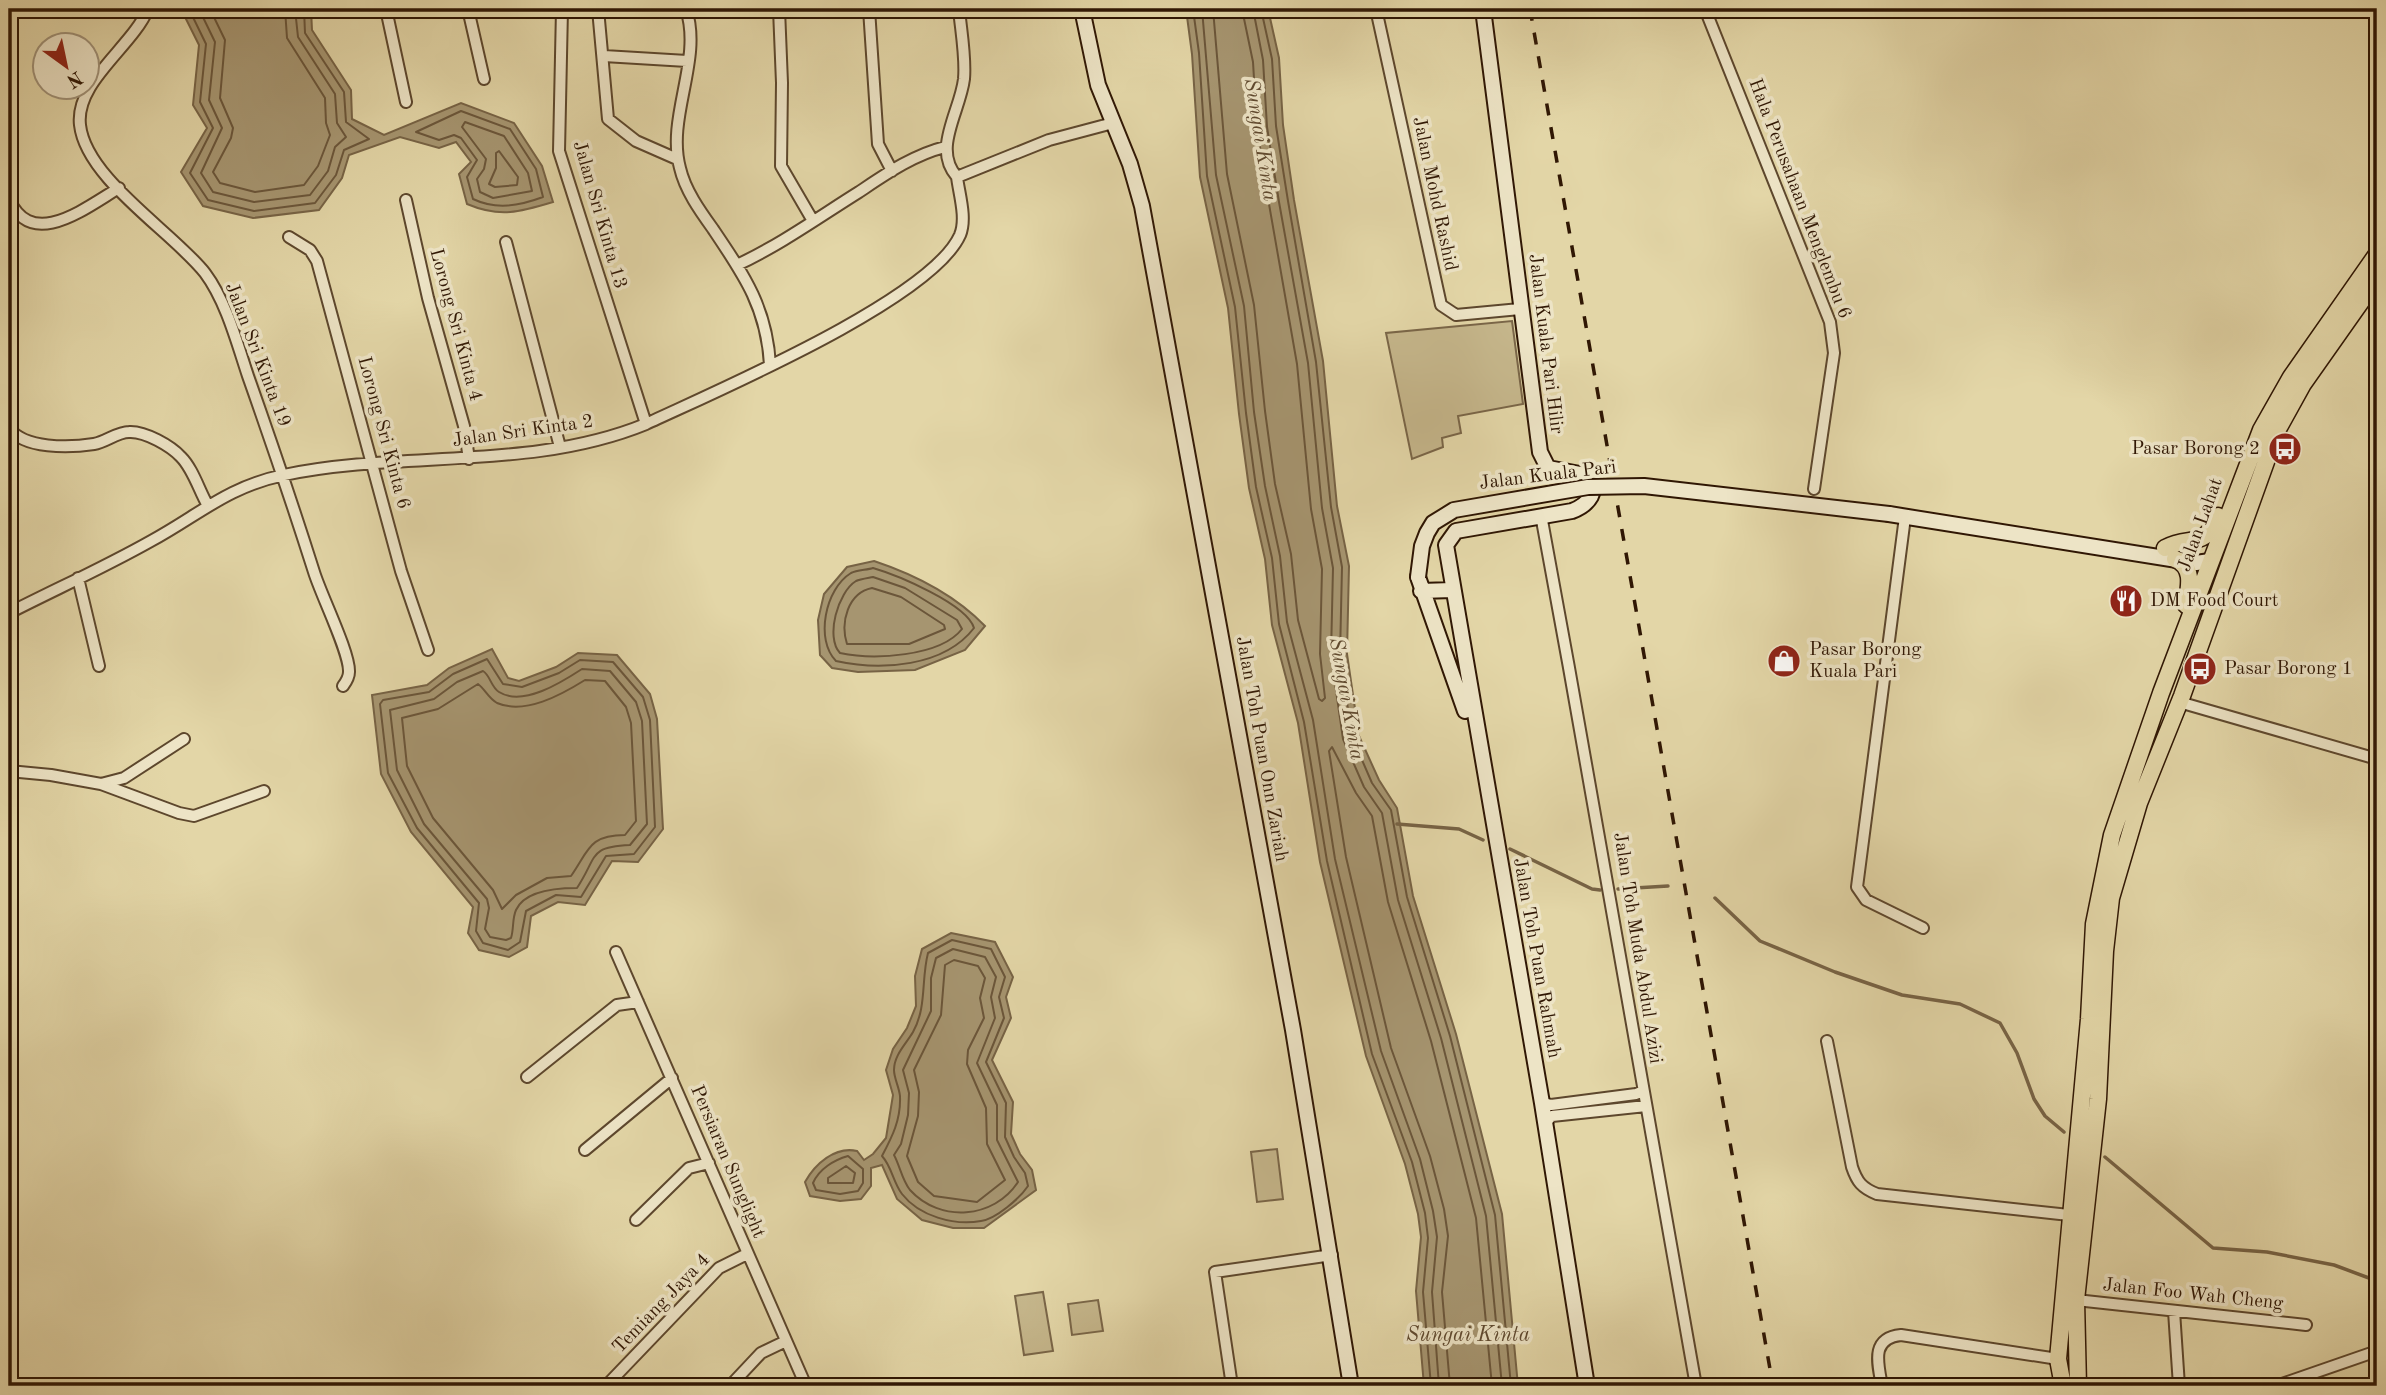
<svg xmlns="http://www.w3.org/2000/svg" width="2386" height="1395" viewBox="0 0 2386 1395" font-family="'Old Standard TT',serif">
<rect width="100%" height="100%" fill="#e3d6a7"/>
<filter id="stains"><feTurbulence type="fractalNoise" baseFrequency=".00286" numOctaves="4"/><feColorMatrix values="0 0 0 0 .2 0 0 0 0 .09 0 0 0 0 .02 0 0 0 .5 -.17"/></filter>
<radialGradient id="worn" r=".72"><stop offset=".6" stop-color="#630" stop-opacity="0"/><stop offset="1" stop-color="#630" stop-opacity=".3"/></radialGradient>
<!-- green -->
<path fill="#c5b68b" stroke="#7a6648" stroke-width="2" d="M 1512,321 L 1523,404 L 1458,416 L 1461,433 L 1442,438 L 1443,447 L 1412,459 L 1386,333 Z
M 1277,1149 L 1283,1199 L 1257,1202 L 1251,1152 Z
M 1043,1292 L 1053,1351 L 1024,1355 L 1015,1296 Z
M 1098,1300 L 1103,1331 L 1072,1335 L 1068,1304 Z"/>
<!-- water -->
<path fill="#a69570" stroke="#776345" stroke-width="2" d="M 181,9 L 311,9 L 312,30 L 351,90 L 352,119 L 384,135 L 461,103 L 514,123 L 542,166 L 553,202 C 520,212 500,218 467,204 L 459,174 L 471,162 L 456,142 L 439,148 L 400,137 L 349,155 L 342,178 L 319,210 L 253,218 L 203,206 L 181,172 L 207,128 L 193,105 L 199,45 Z
M 1186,9 L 1268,9 L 1279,58 L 1283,125 L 1294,200 L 1323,361 L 1337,506 L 1349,566 L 1347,654 L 1359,736 L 1379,780 L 1397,808 L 1413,896 L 1456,1034 L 1502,1214 L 1518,1386 L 1424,1386 L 1416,1291 L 1421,1237 L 1418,1214 L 1405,1164 L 1366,1056 L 1320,862 L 1298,723 L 1272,625 L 1265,559 L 1249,488 L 1239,414 L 1228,308 L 1200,177 L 1192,54 Z
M 874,561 C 916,575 954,594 985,626 L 965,650 L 915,670 L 858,672 L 832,668 L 820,655 L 818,620 L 824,594 L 847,567 Z
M 492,649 L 508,678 L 519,681 L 556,667 L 578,653 L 617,655 L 650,694 L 657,719 L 663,829 L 638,862 L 612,861 L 585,905 L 558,902 L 531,916 L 527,947 L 509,957 L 479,950 L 468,933 L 473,907 L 411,832 L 381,774 L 372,695 L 427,685 L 449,668 Z
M 951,933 L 995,942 L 1013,977 L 1006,997 L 1011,1018 L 992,1060 L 1013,1102 L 1011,1134 L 1020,1154 L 1032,1170 L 1036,1190 L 984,1228 L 953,1228 L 922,1220 L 897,1199 L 882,1165 L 871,1168 L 871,1186 L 861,1199 L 840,1201 L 810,1196 L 805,1182 C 815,1164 835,1146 857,1151 L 864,1160 L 873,1154 L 886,1138 L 893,1095 L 886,1070 L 893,1049 L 907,1028 L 916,1006 L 915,976 L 922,949 Z"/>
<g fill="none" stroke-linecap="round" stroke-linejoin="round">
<!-- shore -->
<path stroke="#6b563a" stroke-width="2" d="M 189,9 L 206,44 L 200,102 L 213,128 L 190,173 L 208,200 L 254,211 L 315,203 L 336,175 L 344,150 L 369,139 L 346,122 L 344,92 L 305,33 L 304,9
M 199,9 L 215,42 L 209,100 L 222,128 L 201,173 L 213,192 L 254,202 L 310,195 L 328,171 L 335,147 L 346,137 L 337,123 L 335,94 L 298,37 L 295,9
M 210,9 L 225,40 L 220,98 L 233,128 L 231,138 L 213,172 L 220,183 L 255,192 L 304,185 L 318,166 L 330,135 L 326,123 L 325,98 L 287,38 L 285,9
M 1193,9 L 1199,53 L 1207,176 L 1235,307 L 1246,413 L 1256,487 L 1272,558 L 1279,624 L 1304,722 L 1327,861 L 1372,1054 L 1412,1162 L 1425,1213 L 1428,1238 L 1423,1292 L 1431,1386
M 1202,9 L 1216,175 L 1244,306 L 1254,412 L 1265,486 L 1280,556 L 1287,622 L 1313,720 L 1335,859 L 1381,1051 L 1420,1159 L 1433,1211 L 1437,1237 L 1432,1292 L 1439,1386
M 1213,9 L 1227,174 L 1254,305 L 1265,411 L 1275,484 L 1291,554 L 1298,620 L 1319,699 L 1322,701 L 1325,698 L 1320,654 L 1322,569 L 1311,509 L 1297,364 L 1269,204 L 1257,128 L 1253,62 L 1242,9
M 1253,9 L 1263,60 L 1267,127 L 1279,202 L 1308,363 L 1322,508 L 1333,568 L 1331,655 L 1343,739 L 1364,787 L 1382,813 L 1398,900 L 1441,1038 L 1486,1216 L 1502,1386
M 1261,9 L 1272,59 L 1276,126 L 1288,201 L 1316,362 L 1331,507 L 1342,567 L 1340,655 L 1352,737 L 1372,783 L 1391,810 L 1407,897 L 1450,1036 L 1495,1215 L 1511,1386
M 461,111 L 510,129 L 536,169 L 543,197 C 519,206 496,210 473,199 L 467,177 L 477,160 L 461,138 L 454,135 L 439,140 L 416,132 Z
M 465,122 L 504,136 L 528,173 L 532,191 L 493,198 L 480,192 L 477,179 L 484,169 L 486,159 L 462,127 Z
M 499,151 L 518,177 L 517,185 L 495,187 L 489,184 L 496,168 L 496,153 Z
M 873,568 C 897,575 967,604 974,628 C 944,667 881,671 836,661 C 815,640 825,589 851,573 C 857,570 867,570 873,568 Z
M 873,577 L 905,588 L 957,620 L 962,629 C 940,657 873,660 840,653 C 825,637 838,592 856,581 C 860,579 868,578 873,577 Z
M 872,588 L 901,597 L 944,625 L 945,629 L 909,644 L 847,644 C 840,622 848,593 872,588 Z
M 487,659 L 503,684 L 522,687 L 559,673 L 580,660 L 613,662 L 643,697 L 650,720 L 655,827 L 634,854 L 606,856 L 581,897 L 556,895 L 526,911 L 520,942 L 508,950 L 483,943 L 476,931 L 479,903 L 417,828 L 388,773 L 380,704 L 383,700 L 429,692 L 453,674 Z
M 582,669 L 610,671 L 636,702 L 642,721 L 647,824 L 630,845 C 588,847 598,856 577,888 C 559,888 525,890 516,910 C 512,919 514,929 511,938 L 506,940 L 490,937 L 485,929 L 489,908 L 487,899 L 424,824 L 397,770 L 390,710 L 434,699 L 457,682 L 483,671 C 490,675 491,687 499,692 C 523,707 562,682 582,669 Z
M 585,680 L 605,681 L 626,707 L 631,723 L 636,821 L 625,835 C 589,835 589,850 571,876 L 547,878 L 516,895 L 502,909 L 493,890 L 433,818 L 407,766 L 402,718 L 438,709 L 478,684 C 485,689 488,698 497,703 C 525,715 561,695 585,680 Z
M 952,940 L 991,949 L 1005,977 L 999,997 L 1004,1018 L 986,1062 L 1006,1103 L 1005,1137 L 1014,1157 L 1025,1173 L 1028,1186 C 1020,1198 996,1219 981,1221 C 954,1226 919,1216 902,1194 C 893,1182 892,1167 882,1156 C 892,1137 901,1120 900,1096 C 899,1087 894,1078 894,1070 C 894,1055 906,1044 913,1032 C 927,1007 921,980 928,953 Z
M 953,949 L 985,957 L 996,977 L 991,997 L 995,1018 L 977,1063 L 997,1105 L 997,1140 L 1018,1182 C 994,1219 940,1223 910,1190 C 902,1180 900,1166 894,1155 L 901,1144 L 908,1115 L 909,1093 L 903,1070 L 931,1011 L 931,978 L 936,958 Z
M 954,960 L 978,966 L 985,978 L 980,998 L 984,1018 L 968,1050 L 967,1064 L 986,1108 L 987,1144 L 1005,1180 L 977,1202 L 934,1196 L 918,1182 L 907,1156 L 918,1116 L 919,1092 L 914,1070 L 941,1015 L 945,965 Z
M 848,1156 L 863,1169 L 863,1183 L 858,1191 L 840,1194 L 816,1190 L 813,1183 C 819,1169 834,1160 848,1156 Z
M 846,1166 L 855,1173 L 853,1183 L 828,1183 L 828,1178 Z
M 1450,1386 L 1442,1292 L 1448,1236 L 1444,1209 L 1430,1156 L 1391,1048 L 1346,857 L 1329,751 L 1332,747 L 1356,793 L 1372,816 L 1388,902 L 1431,1041 L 1476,1218 L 1492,1386"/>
<!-- stream -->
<path stroke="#776345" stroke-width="3.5" d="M 1397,824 L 1459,829 L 1483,840
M 1510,849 L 1592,889 L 1600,890
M 1618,889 L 1668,886
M 1715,898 L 1760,941 L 1835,972 L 1902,995 L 1960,1004 L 2000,1023 L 2017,1053 L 2034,1099 L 2045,1116 L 2064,1132
M 2105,1157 L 2213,1248 L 2267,1252 L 2334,1265 L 2377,1281"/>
<defs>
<path id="street" d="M 148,9 C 132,47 75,82 80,125 C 86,179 174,233 205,273 C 226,301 237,343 248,376 C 271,441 293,506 314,572 C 321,595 350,653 349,672 C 349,677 346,682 343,686
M 386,9 L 406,102
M 468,9 L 484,79
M 562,9 L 559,151 L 646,424
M 598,9 L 608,119 L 636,141 L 677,159
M 686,9 C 703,60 666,117 680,168 C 685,190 700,211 713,229 C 744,275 767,308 770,365
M 779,9 L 782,83 L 781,166 L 813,221
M 869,9 L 878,144 L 892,171
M 1376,9 L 1441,305 L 1456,315 L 1520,309
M 1705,9 L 1830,322 L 1834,353 L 1814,489
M 604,56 L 687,61
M 957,177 C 932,149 960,112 964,79 C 966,57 961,31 959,9
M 957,177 L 1049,140 L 1113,123
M 9,199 C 32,251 85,208 119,188
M 406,200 L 428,298 L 464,426 L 469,459
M 289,237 L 310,250 L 317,261 L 401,571 L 428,650
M 506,242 L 560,447
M 737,265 C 780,245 819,217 859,192 C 886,174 913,155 945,147
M 9,428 C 24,449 69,448 94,444 C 106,442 117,432 129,432 C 145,431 171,446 181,457 C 193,469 199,490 207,504
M 1541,515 C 1595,805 1644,1096 1696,1386
M 1905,517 L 1857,887 L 1866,900 L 1923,928
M 78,578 L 99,666
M 9,613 C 56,589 105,567 151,541 C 199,515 227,487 284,475 C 403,450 531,471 646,424 C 714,392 931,300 960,235 C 967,218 959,194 957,177
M 2179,702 L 2377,759
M 9,771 L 51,775 L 101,784 L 124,778 L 184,739
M 101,784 L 179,813 L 194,816 L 264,791
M 616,952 L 806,1386
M 1827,1041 L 1852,1167 C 1857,1182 1862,1188 1877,1194 L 2069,1215
M 527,1077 L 617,1005 L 638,1002
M 1542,1103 L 1551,1105 L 1636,1094 L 1643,1091
M 1545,1123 L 1552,1116 L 1646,1106
M 585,1150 L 672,1078
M 636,1220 L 689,1168 L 709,1163
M 2076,1300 L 2306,1325
M 2174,1311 L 2179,1386
M 606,1386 L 719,1268 L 747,1254
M 730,1386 L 761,1353 L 786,1341
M 1232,1386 L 1215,1272 L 1332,1255
M 1882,1386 C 1878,1364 1870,1338 1901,1335 L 2058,1359
M 2276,1386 L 2377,1351"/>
<path id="secondary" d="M 1082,9 L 1098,85 L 1130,164 L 1142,206 L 1293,1030 L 1351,1386
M 1483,9 L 1540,452 L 1548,468 L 1585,475 C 1602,490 1588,505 1572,511 L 1456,531 L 1446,545 L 1542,1103 L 1587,1386
M 1889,514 L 2196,563 L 2210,561
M 1418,577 L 1465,711
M 1421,591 L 1452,590"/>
<path id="primary" d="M 2272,440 L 2303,384 L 2377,279
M 2165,548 C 2191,534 2203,551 2218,516
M 2175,559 C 2195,567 2189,588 2186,605
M 2063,1386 L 2058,1359 L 2089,1019 L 2094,924 L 2112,835 L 2161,693 L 2261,430 L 2291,377 L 2377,254
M 2078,1386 L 2076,1300 L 2098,1099 L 2105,951 L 2111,898 L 2139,803 L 2182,696 L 2277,431"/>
</defs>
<!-- street casing -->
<use href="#street" stroke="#5d472d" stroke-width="14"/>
<!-- secondary casing -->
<use href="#secondary" stroke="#301704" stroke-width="18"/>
<!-- primary casing -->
<use href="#primary" stroke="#301704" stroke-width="19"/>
<!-- street -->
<use href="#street" stroke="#ede4c6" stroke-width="10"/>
<!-- secondary -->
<use href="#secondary" stroke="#ede4c6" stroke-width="14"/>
<!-- primary -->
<use href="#primary" stroke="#e3d6a7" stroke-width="16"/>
<!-- rail -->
<path stroke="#301704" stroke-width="3.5" stroke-dasharray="12 12" stroke-linecap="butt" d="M 1530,9 L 1773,1386"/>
<defs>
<path id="secondary-bridge" d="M 1418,577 L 1422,546 L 1427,533 L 1433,523 L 1454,510 L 1588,487 L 1644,486 L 1889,514"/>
</defs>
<!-- secondary-bridge casing -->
<use href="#secondary-bridge" stroke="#301704" stroke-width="18" stroke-linecap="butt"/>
<!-- secondary-bridge -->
<use href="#secondary-bridge" stroke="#ede4c6" stroke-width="14"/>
</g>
<!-- icons -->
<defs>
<symbol id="bus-disc" viewBox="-11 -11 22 22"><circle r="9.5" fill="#8f2418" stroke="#ede4c6"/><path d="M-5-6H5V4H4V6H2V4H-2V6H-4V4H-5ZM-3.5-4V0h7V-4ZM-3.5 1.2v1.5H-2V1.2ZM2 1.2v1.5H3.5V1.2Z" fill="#fff"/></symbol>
<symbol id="restaurant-disc" viewBox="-11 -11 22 22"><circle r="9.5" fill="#8f2418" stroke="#ede4c6"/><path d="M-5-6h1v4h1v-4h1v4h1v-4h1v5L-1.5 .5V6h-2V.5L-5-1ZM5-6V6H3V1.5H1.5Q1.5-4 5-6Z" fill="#fff"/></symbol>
<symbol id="shop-disc" viewBox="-11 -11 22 22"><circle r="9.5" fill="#8f2418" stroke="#ede4c6"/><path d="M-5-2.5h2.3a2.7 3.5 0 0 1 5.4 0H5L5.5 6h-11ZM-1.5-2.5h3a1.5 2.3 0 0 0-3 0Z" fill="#fff"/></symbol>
</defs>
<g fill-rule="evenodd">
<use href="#bus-disc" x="2266" y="430" width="38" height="38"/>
<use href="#restaurant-disc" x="2107" y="582" width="38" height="38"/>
<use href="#shop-disc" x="1765" y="642" width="38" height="38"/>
<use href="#bus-disc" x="2181" y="650" width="38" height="38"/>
</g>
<g text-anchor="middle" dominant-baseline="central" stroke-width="7" stroke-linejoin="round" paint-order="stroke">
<!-- street labels -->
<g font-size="19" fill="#301704" stroke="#ede4c6">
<text transform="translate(1434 194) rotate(78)">Jalan Mohd Rashid</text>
<text transform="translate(1799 199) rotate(69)">Hala Perusahaan Menglembu 6</text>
<text transform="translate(599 215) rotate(74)">Jalan Sri Kinta 13</text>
<text transform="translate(455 325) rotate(75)">Lorong Sri Kinta 4</text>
<text transform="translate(1545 344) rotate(83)">Jalan Kuala Pari Hilir</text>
<text transform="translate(257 355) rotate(69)">Jalan Sri Kinta 19</text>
<text transform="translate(523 432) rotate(-8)">Jalan Sri Kinta 2</text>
<text transform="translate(383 433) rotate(75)">Lorong Sri Kinta 6</text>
<text transform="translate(1548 476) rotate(-7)">Jalan Kuala Pari</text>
<text transform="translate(2201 525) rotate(-70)">Jalan Lahat</text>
<text transform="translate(1261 749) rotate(80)">Jalan Toh Puan Onn Zariah</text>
<text transform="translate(1637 948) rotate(81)">Jalan Toh Muda Abdul Azizi</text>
<text transform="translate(1536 958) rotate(80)">Jalan Toh Puan Rahmah</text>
<text transform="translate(727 1162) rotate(67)">Persiaran Sunglight</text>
<text transform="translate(2193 1295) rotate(6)">Jalan Foo Wah Cheng</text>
<text transform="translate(662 1304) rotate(-46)">Temiang Jaya 4</text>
</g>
<!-- poi labels -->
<g font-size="19" fill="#301704" stroke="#ede4c6" text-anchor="start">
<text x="2260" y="449" text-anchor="end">Pasar Borong 2</text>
<text x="2150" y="601">DM Food Court</text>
<text x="1809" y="650">Pasar Borong<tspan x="1809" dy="22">Kuala Pari</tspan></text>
<text x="2224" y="669">Pasar Borong 1</text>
</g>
<!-- water labels -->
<g font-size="21" font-style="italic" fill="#5f492f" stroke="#ede4c6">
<text transform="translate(1260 140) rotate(81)">Sungai Kinta</text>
<text transform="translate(1346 699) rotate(80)">Sungai Kinta</text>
<text x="1468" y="1335">Sungai Kinta</text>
</g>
</g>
<!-- margin -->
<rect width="2386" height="1395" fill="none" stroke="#e3d6a7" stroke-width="35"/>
<rect x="10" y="10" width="2365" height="1374" fill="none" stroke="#301704" stroke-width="3.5"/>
<rect x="18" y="18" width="2351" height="1360" fill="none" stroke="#301704" stroke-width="2"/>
<!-- north arrow -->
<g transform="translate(66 66) rotate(147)"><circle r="33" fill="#ede4c6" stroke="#a19278" stroke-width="2"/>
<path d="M0-5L12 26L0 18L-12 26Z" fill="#8f2418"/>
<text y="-10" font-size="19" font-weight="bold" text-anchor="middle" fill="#301704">N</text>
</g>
<rect width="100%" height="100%" filter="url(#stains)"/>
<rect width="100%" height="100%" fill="url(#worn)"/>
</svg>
